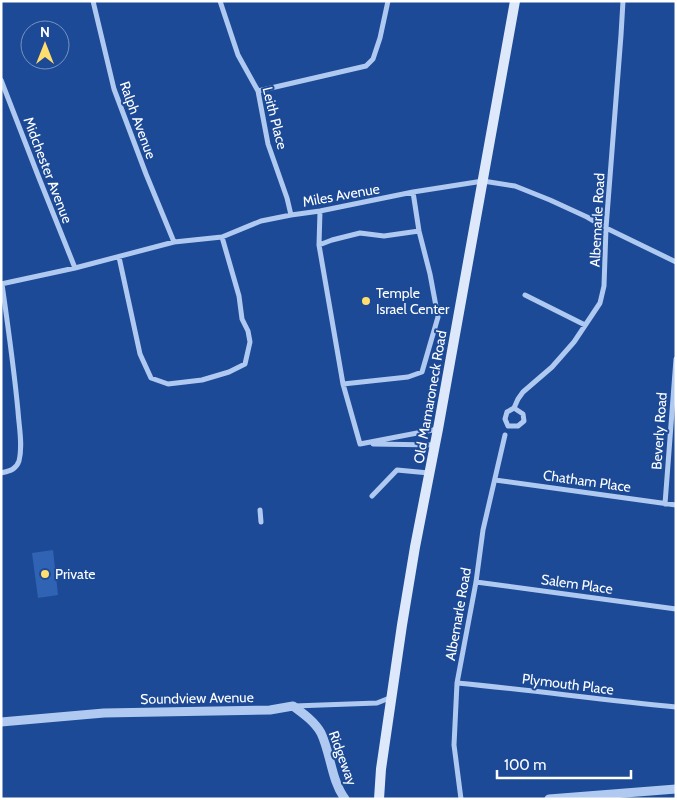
<svg xmlns="http://www.w3.org/2000/svg" width="677" height="800" viewBox="0 0 677 800" font-family="Cabin,sans-serif">
<rect width="100%" height="100%" fill="#1c4a96"/>
<!-- green -->
<path fill="#3063b4" d="M 53,550 L 58,595 L 38,598 L 32,553 Z"/>
<g fill="none" stroke-linecap="round" stroke-linejoin="round">
<!-- minor -->
<path stroke="#afc9f0" stroke-width="5" d="M 93,1 L 114,89 L 146,174 L 174,242
M 220,1 L 238,55 L 258,91 L 268,144 L 287,198 L 291,215
M 1,80 L 39,178 L 75,268
M 258,91 L 366,66 L 373,59 L 380,38 L 388,1
M 320,211 L 319,245 L 343,384 L 408,377 L 422,372 L 438,317 L 430,274 L 419,231 L 413,192
M 319,245 L 332,240 L 360,233 L 384,236 L 419,231
M 119,257 L 140,354 L 151,378 L 168,384 L 202,380 L 229,372 L 245,364 L 250,342 L 248,331 L 242,319 L 239,296 L 222,237
M 1,284 L 75,268 L 174,242 L 222,237 L 261,221 L 291,215 L 320,211 L 413,192 L 483,181 L 515,186 L 550,200 L 587,217 L 606,228 L 676,262
M 525,295 L 585,325
M 343,384 L 360,444
M 514,408 L 523,414 L 524,421 L 518,426 L 508,426 L 505,419 L 507,412 L 514,408 L 518,399 L 523,392 L 552,367 L 574,342 L 600,303 L 604,286 L 606,228 L 621,35 L 623,1
M 360,444 L 438,429
M 373,444 L 435,445
M 1,473 C 9,471 16,470 19,461 C 23,445 19,427 18,411 C 14,368 8,326 2,284
M 495,480 L 676,505
M 372,496 L 397,470 L 429,473
M 665,504 L 676,359
M 260,510 L 261,522
M 476,582 L 676,609
M 457,683 C 530,690 603,700 676,707
M 294,706 L 377,703 L 392,697
M 461,799 L 454,745 L 457,683 L 476,582 L 483,530 L 505,435"/>
<!-- tertiary -->
<path stroke="#afc9f0" stroke-width="9" d="M 1,722 L 104,713 L 270,710 L 293,706 C 304,714 315,722 321,733 C 331,754 331,780 345,799
M 549,799 L 676,789"/>
<!-- secondary -->
<path stroke="#dde8fb" stroke-width="10" d="M 379,799 L 381,769 L 402,625 L 415,547 L 438,429 L 515,1"/>
</g>
<!-- markers -->
<g fill="#ffdd6e" stroke="#1c4a96" stroke-width="2">
<circle cx="366" cy="301" r="5"/>
<circle cx="45" cy="574" r="5"/>
</g>
<g text-anchor="middle" dominant-baseline="central" stroke-width="4" stroke-linejoin="round" paint-order="stroke">
<!-- street labels -->
<g font-size="14" fill="#fff" stroke="#1c4a96">
<text transform="translate(275 118) rotate(76)">Leith Place</text>
<text transform="translate(138 120) rotate(70)">Ralph Avenue</text>
<text transform="translate(48 170) rotate(69)">Midchester Avenue</text>
<text transform="translate(341 195) rotate(-10)">Miles Avenue</text>
<text transform="translate(597 220) rotate(-87)">Albemarle Road</text>
<text transform="translate(430 397) rotate(-80)">Old Mamaroneck Road</text>
<text transform="translate(659 431) rotate(-86)">Beverly Road</text>
<text transform="translate(587 481) rotate(8)">Chatham Place</text>
<text transform="translate(577 584) rotate(8)">Salem Place</text>
<text transform="translate(458 614) rotate(-80)">Albemarle Road</text>
<text transform="translate(568 684) rotate(7)">Plymouth Place</text>
<text transform="translate(197 698) rotate(-1)">Soundview Avenue</text>
<text transform="translate(343 758) rotate(70)">Ridgeway</text>
</g>
<!-- poi labels -->
<g font-size="14" fill="#fff" stroke="#1c4a96" text-anchor="start">
<text x="376" y="293">Temple<tspan x="376" dy="16">Israel Center</tspan></text>
<text x="55" y="574">Private</text>
</g>
</g>
<!-- border -->
<rect width="677" height="800" fill="none" stroke="#ffffff" stroke-width="5"/>
<!-- north arrow -->
<g transform="translate(45 45)"><circle r="24" fill="#1c4a96" stroke="#7792c0"/>
<path d="M0-4L9 19L0 12L-9 19Z" fill="#ffdd6e"/>
<text y="-8" font-size="14" font-weight="bold" text-anchor="middle" fill="#ffffff">N</text>
</g>
<!-- scale -->
<path d="M497 770v8h134v-8" fill="none" stroke="#ffffff" stroke-width="2.5"/>
<text x="504" y="770" font-size="15" fill="#ffffff" stroke="#1c4a96" stroke-width="4" paint-order="stroke">100 m</text>
</svg>
